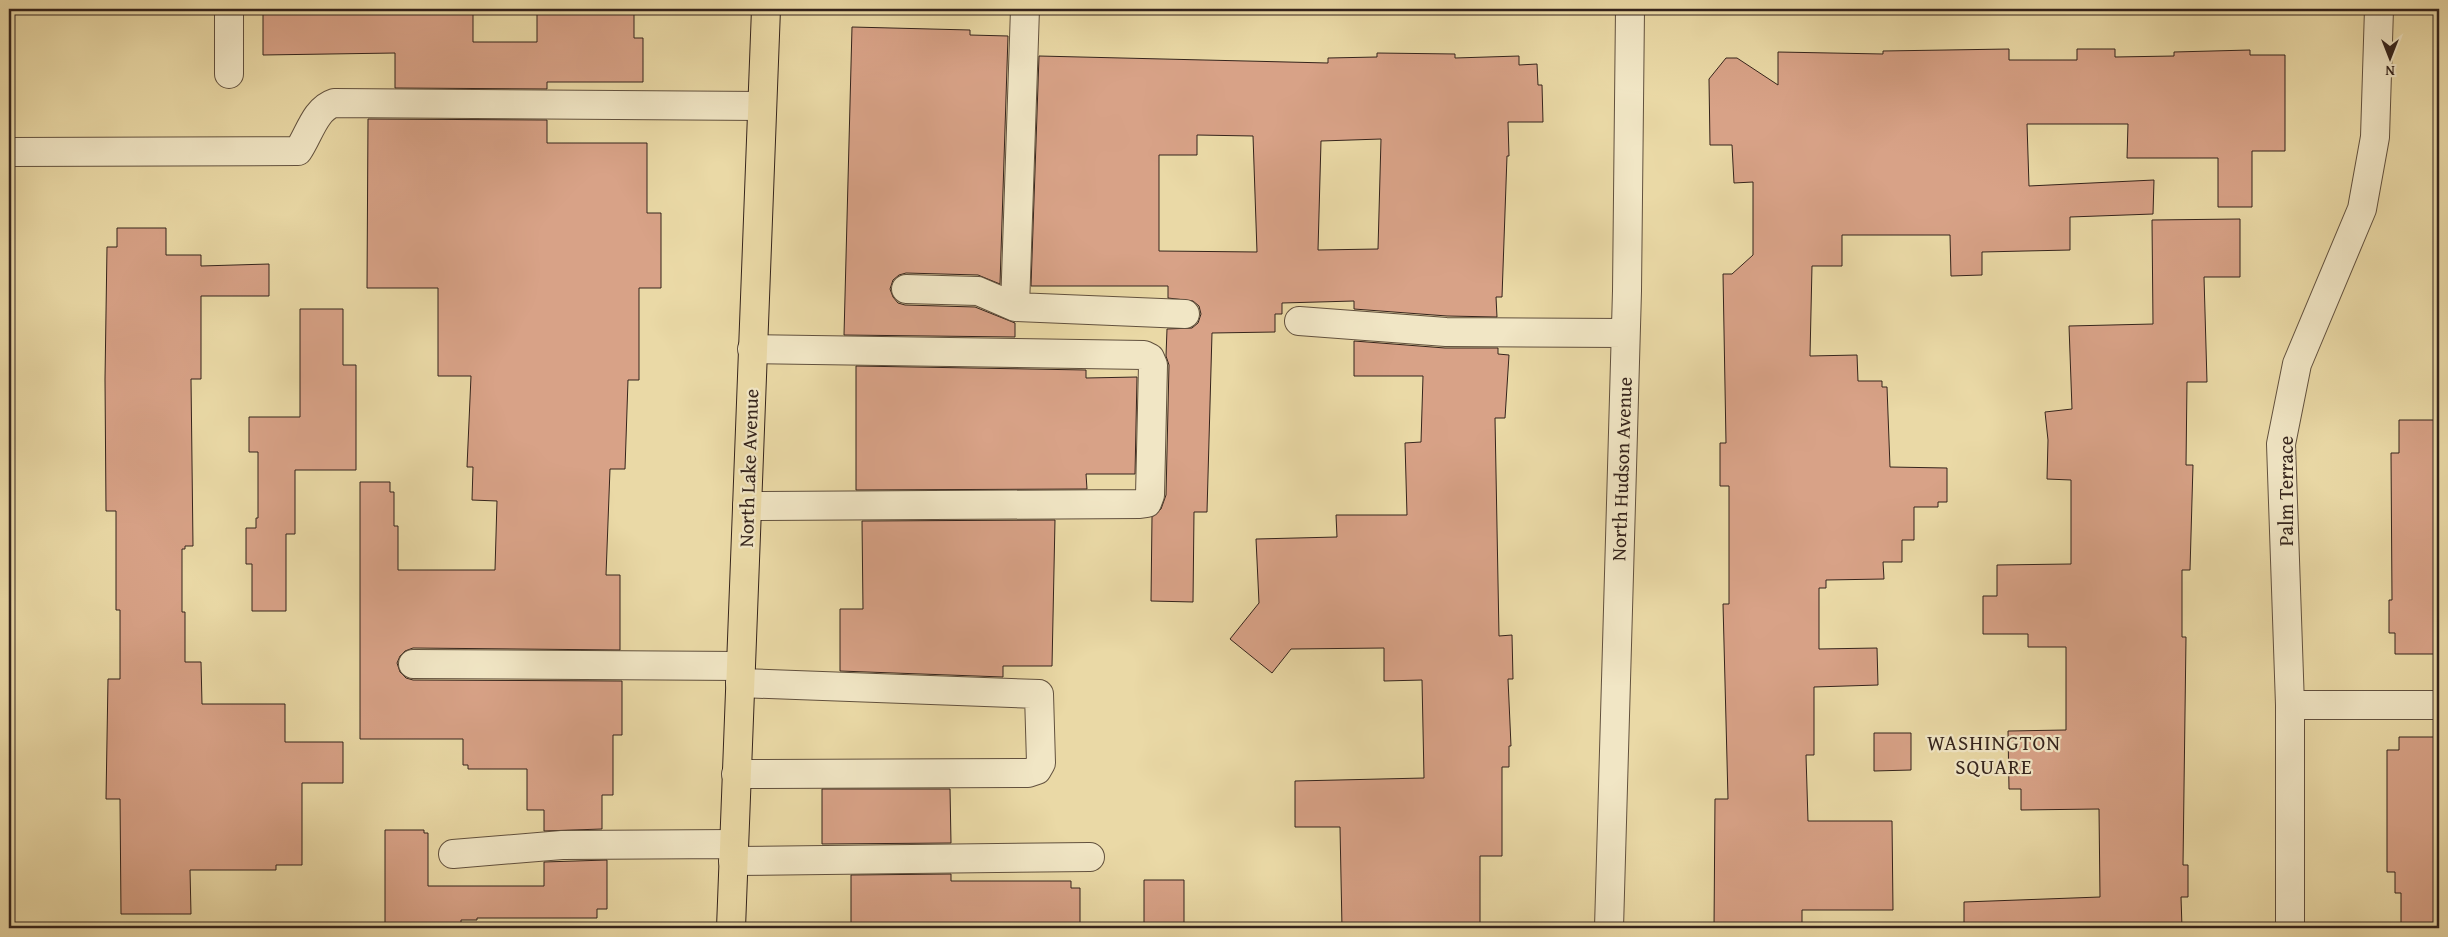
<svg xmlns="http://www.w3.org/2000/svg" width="2448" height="937" viewBox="0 0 2448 937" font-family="'Gentium Book Plus',serif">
<rect width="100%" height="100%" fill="#ead9a6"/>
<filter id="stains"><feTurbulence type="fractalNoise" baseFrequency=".004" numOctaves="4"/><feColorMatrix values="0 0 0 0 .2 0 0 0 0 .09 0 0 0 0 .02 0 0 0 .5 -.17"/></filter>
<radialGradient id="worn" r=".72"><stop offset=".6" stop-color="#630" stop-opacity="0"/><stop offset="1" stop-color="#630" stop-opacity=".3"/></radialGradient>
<!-- building -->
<path fill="#d8a287" stroke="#35241c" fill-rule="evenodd" d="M 263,9 L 473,9 L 473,42 L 537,42 L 537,9 L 634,9 L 634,38 L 643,38 L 643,82 L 547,82 L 547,89 L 395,88 L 395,53 L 263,55 Z
M 852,27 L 970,30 L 970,35 L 1008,36 L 1000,284 L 978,275 L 906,273 L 899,275 L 893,280 L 890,289 L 893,297 L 898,303 L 905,305 L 975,307 L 1015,323 L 1015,337 L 844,335 Z
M 2009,49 L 2009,60 L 2077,60 L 2077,49 L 2115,49 L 2115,57 L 2174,56 L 2174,52 L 2250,50 L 2250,55 L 2285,55 L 2285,151 L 2252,151 L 2252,207 L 2218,207 L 2218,158 L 2127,158 L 2128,124 L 2027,124 L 2029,186 L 2154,180 L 2153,214 L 2070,217 L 2070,250 L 1982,252 L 1982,275 L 1951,276 L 1950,235 L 1842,235 L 1842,266 L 1812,266 L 1810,356 L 1857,355 L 1858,381 L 1882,381 L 1882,387 L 1887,387 L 1890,467 L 1947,468 L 1947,502 L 1938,502 L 1938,507 L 1914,507 L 1914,540 L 1902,540 L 1902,562 L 1883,562 L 1884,579 L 1826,580 L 1826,588 L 1819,588 L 1819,649 L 1877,648 L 1878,685 L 1814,687 L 1814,755 L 1806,755 L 1808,821 L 1892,821 L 1893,910 L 1802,910 L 1802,928 L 1714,928 L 1715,799 L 1728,799 L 1723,604 L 1729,604 L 1729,486 L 1720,486 L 1720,443 L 1726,443 L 1723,274 L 1732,274 L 1753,255 L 1753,182 L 1734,183 L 1732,145 L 1710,145 L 1709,79 L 1726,58 L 1737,58 L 1778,85 L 1778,52 L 1883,54 L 1883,51 Z
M 1377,53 L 1455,54 L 1455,58 L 1519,56 L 1519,65 L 1537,64 L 1538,85 L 1542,85 L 1543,122 L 1508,122 L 1509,156 L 1507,156 L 1502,297 L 1496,297 L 1497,317 L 1447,316 L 1354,309 L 1354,301 L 1282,303 L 1282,314 L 1275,314 L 1275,332 L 1212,333 L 1207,512 L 1194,512 L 1193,602 L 1151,601 L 1152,517 L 1161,509 L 1166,495 L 1169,365 L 1166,356 L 1167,329 L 1192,328 L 1198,323 L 1201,314 L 1199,306 L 1193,301 L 1168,298 L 1168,286 L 1031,286 L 1039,56 L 1328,63 L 1328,58 L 1377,57 ZM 1197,135 L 1253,136 L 1257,252 L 1159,251 L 1159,155 L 1197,155 ZM 1381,139 L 1378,249 L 1318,250 L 1321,141 Z
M 368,119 L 547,120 L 547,143 L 647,143 L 647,213 L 661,213 L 661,288 L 639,288 L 639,380 L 628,380 L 625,469 L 610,469 L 606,575 L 620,575 L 620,650 L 413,648 L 405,651 L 400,656 L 397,663 L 400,672 L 406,678 L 413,680 L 622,681 L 622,735 L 613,735 L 613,795 L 602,795 L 602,829 L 544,831 L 544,810 L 527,810 L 527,769 L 468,769 L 468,765 L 463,765 L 463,739 L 360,739 L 360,482 L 390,482 L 390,492 L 394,492 L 394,526 L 398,526 L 398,570 L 495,570 L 497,501 L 472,500 L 473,467 L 467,467 L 471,376 L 438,376 L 438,288 L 367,288 Z
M 2240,219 L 2240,277 L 2204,277 L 2207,382 L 2187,382 L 2186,465 L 2193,465 L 2190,570 L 2182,570 L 2182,637 L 2186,637 L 2183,865 L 2188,865 L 2188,897 L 2181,897 L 2182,928 L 1964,928 L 1964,902 L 2100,897 L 2099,809 L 2021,810 L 2021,789 L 2009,789 L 2008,731 L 2066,730 L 2066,647 L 2028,647 L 2028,634 L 1983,634 L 1983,596 L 1997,596 L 1997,565 L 2071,564 L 2071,480 L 2047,479 L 2048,440 L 2045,412 L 2072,409 L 2069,326 L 2153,324 L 2152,220 Z
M 117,228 L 166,228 L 166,255 L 201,255 L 201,266 L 269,264 L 269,296 L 201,296 L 201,379 L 191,379 L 193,546 L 185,546 L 185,549 L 182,549 L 182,612 L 185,612 L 185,662 L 201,662 L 202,704 L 285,704 L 285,742 L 343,742 L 343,783 L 302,783 L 302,865 L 276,865 L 276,870 L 190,870 L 191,914 L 121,914 L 120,799 L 106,799 L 108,679 L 120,679 L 120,610 L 116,610 L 116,511 L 106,511 L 105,379 L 107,247 L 117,247 Z
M 300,309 L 343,309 L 343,365 L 356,365 L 356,470 L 295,470 L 295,534 L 286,534 L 286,611 L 252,611 L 252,564 L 246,564 L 246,528 L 256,528 L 256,518 L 258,518 L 258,452 L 249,452 L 249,417 L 300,417 Z
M 1354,341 L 1445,348 L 1498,348 L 1498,354 L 1509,355 L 1505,418 L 1495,418 L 1499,636 L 1512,635 L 1513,679 L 1508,679 L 1511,746 L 1509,746 L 1509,767 L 1502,767 L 1502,856 L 1480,856 L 1480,928 L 1342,928 L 1340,827 L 1295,827 L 1295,781 L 1424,778 L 1422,680 L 1384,681 L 1384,648 L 1291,649 L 1272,673 L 1230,639 L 1259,603 L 1256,539 L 1337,537 L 1336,515 L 1407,515 L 1405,443 L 1421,442 L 1423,376 L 1354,376 Z
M 856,366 L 1086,370 L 1086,378 L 1137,377 L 1135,474 L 1086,474 L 1087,489 L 856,490 Z
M 2399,420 L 2439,420 L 2439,654 L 2395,654 L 2395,633 L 2389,633 L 2389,600 L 2392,600 L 2391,453 L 2399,453 Z
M 1055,520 L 1052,666 L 1003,666 L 1003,677 L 840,671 L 840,609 L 863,609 L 862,521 Z
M 1874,733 L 1911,733 L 1911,770 L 1874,771 Z
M 2399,737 L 2439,737 L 2439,928 L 2401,928 L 2401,893 L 2395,893 L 2395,872 L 2387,872 L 2387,750 L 2399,750 Z
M 822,789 L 950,789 L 951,843 L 822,844 Z
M 385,830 L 424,830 L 424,833 L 428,833 L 428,886 L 544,886 L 544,862 L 607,860 L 607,909 L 597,909 L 597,918 L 477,918 L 477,920 L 461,920 L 461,924 L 385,925 Z
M 951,874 L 951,881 L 1071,881 L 1071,888 L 1080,888 L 1080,928 L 851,928 L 851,875 Z
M 1144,880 L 1184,880 L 1184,928 L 1144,928 Z"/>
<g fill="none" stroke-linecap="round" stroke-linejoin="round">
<defs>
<path id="minor" d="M 229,74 L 229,9
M 9,152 L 298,151 C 309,135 315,109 334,103 L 761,106
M 906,289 L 978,291 L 1015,307 L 1185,314
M 1015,307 L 1025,9
M 1299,321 L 1446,332 L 1625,333
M 747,506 L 1140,504 L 1147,503 L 1150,495 L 1153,365 L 1150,358 L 1144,355 L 752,349
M 413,664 L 740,666
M 2290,705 L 2439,705
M 736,774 L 1028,773 L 1037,770 L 1041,763 L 1039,694 L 740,683
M 453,854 L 562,845 L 734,844
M 733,861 L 1090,857
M 1609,928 L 1627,291 L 1630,9
M 2290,928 L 2290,705 L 2281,444 L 2297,364 L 2362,209 L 2375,137 L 2379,9"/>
<path id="major" d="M 731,928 L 766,9"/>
</defs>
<!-- minor casing -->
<use href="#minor" stroke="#62513e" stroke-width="30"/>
<!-- major casing -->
<use href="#major" stroke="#35241c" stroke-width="30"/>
<!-- minor -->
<use href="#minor" stroke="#f1e6c5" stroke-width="28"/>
<!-- major -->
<use href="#major" stroke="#ead9a6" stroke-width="28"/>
</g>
<g text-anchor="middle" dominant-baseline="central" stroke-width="4.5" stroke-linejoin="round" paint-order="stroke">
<!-- street labels -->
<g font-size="20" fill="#35241c" stroke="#f1e6c5">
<text transform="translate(748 468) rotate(-88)">North Lake Avenue</text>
<text transform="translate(1621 469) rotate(-88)">North Hudson Avenue</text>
<text transform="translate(2285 491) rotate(-90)">Palm Terrace</text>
</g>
<!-- neighbourhood labels -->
<g font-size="21" letter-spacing="1" fill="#35241c" stroke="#f1e6c5">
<text x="1994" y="742">WASHINGTON<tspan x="1994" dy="24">SQUARE</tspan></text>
</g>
</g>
<!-- margin -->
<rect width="2448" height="937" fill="none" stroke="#ead9a6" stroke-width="30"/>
<rect x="10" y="10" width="2428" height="917" fill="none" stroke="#35241c" stroke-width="2.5"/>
<rect x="15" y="15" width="2418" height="907" fill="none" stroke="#35241c"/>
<!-- north arrow -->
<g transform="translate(2390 58) rotate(180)" stroke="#f1e6c5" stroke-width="4" paint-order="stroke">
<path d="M0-4L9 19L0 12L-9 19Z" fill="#35241c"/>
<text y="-8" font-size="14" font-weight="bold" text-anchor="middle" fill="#35241c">N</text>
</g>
<rect width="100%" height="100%" filter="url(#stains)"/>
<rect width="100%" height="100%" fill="url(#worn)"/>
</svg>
